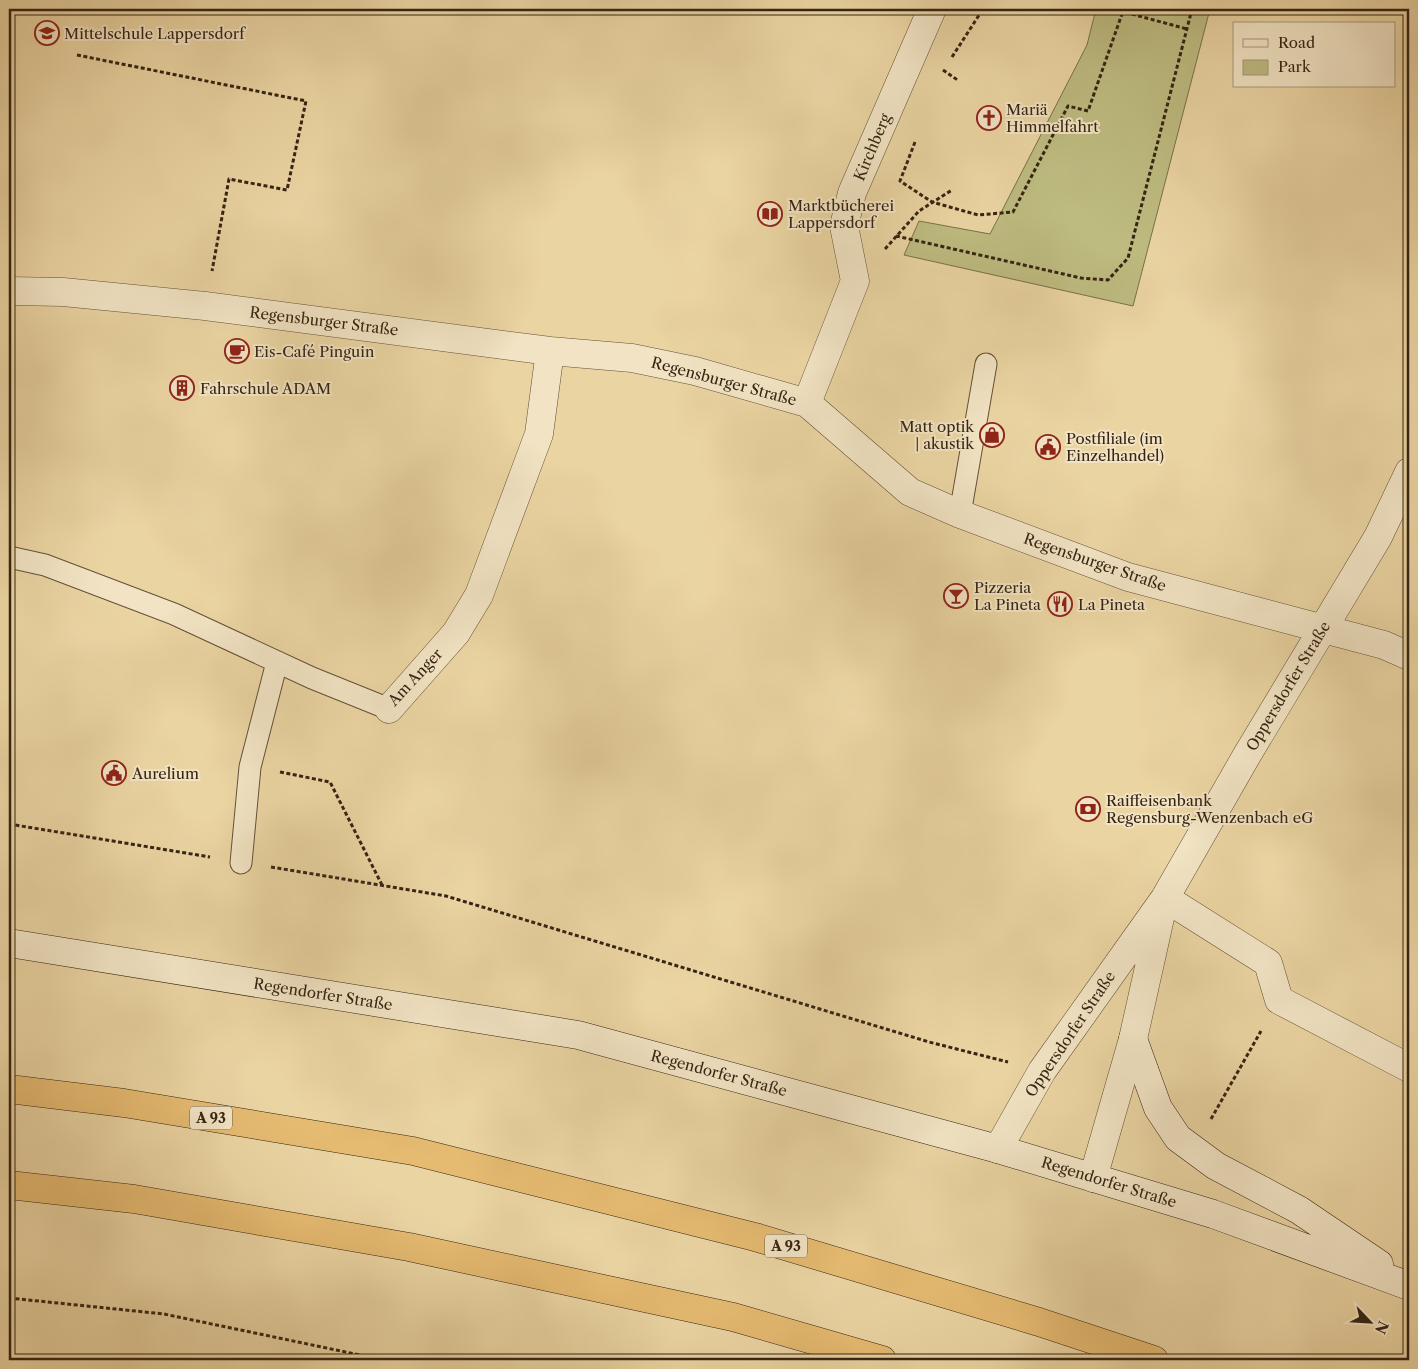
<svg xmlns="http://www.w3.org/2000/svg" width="1418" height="1369" viewBox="0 0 1418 1369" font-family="'Libre Caslon Text',serif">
<rect width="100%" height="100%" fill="#ead4a2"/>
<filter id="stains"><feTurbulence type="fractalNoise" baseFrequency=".004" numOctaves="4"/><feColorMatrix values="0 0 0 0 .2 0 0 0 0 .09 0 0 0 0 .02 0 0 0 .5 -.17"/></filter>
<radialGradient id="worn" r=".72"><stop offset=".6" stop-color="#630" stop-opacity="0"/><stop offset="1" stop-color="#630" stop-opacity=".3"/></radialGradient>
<!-- green -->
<path fill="#bdbb80" stroke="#7a704a" d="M 1096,9 L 1210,9 L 1133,306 L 904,255 L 919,221 L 990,234 L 1087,45 Z"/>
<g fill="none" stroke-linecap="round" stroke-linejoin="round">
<defs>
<path id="lane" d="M 960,514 L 986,364
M 9,557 L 45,565 L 174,614 L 312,678 L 389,709
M 241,863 L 250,767 L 277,662"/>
<path id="street" d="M 9,291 L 63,292 L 205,306 L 550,351 L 632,358 L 695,371 L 807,403 L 910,492 L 960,514 L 1128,577 L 1384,645 L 1409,656
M 807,403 L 855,281 L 844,226 L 852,193 L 932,9
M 389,709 L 456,633 L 479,595 L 539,434 L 550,351
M 1165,898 L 1268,963 L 1279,1000 L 1409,1068
M 998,1149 L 1042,1071 L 1165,898 L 1247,755 L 1378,537 L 1409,472
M 1093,1178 L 1133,1039 L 1162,909"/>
<path id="secondary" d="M 9,943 L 578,1035 L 998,1149 L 1213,1214 L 1409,1286
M 1133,1039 L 1158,1108 L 1178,1138 L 1216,1166 L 1299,1210 L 1379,1264"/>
<path id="highway" d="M 9,1089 L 124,1103 L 413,1151 L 755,1237 L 1039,1322 L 1154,1360
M 9,1185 L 134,1199 L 409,1247 L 733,1317 L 882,1360"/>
</defs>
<!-- lane casing -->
<use href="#lane" stroke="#635037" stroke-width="23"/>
<!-- street casing -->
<use href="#street" stroke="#635037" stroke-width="29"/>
<!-- secondary casing -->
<use href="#secondary" stroke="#362413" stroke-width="29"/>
<!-- highway casing -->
<use href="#highway" stroke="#362413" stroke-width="29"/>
<!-- path -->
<path stroke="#362413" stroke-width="3" stroke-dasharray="4 2.5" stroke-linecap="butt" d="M 1113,9 L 1187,29
M 77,55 L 306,101 L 287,190 L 229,179 L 212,271
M 952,57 L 983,9
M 943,70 L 959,81
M 915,142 L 900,181 L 932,202 L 978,215 L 1013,212 L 1068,106 L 1088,111 L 1123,11
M 896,236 L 1081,278 L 1108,280 L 1128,258 L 1192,9
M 885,249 L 919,211 L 952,190
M 280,772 L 330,782 L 382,885
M 9,824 L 210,857
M 271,867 L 446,896 L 929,1042 L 1008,1062
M 1211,1119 L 1261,1031
M 9,1298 L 164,1314 L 384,1360"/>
<!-- lane -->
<use href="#lane" stroke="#f1e3c3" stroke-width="21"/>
<!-- street -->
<use href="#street" stroke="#f1e3c3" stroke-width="28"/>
<!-- secondary -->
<use href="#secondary" stroke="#f1e3c3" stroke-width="28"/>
<!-- highway -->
<use href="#highway" stroke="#e5ba71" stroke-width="28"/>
</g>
<!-- icons -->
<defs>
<symbol id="school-ring" viewBox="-11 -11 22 22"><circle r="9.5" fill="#f1e3c3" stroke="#8f2418" stroke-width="1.5"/><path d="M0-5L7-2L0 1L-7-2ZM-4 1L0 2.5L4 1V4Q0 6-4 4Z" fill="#8f2418"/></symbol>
<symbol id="church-ring" viewBox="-11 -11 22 22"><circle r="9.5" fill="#f1e3c3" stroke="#8f2418" stroke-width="1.5"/><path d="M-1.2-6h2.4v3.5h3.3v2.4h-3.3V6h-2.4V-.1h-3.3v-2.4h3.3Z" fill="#8f2418"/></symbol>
<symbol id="library-ring" viewBox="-11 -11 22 22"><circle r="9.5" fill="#f1e3c3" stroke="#8f2418" stroke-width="1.5"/><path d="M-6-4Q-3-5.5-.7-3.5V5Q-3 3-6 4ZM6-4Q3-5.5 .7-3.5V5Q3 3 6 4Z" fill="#8f2418"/></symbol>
<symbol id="cafe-ring" viewBox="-11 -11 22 22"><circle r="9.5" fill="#f1e3c3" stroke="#8f2418" stroke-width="1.5"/><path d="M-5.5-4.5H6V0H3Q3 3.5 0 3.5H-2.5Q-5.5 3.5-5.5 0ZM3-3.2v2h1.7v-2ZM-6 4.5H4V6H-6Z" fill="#8f2418"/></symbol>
<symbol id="building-ring" viewBox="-11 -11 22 22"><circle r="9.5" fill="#f1e3c3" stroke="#8f2418" stroke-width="1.5"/><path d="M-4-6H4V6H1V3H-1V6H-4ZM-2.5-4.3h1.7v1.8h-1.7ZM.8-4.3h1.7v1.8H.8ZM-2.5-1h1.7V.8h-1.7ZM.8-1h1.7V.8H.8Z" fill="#8f2418"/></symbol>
<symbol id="shop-ring" viewBox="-11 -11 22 22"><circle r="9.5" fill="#f1e3c3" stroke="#8f2418" stroke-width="1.5"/><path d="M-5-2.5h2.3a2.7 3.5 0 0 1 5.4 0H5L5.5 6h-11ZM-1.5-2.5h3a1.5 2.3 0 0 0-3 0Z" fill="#8f2418"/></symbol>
<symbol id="civic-ring" viewBox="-11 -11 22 22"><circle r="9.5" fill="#f1e3c3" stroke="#8f2418" stroke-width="1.5"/><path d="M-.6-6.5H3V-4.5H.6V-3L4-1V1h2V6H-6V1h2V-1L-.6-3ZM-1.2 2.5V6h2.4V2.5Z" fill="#8f2418"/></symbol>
<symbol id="bar-ring" viewBox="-11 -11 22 22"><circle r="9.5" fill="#f1e3c3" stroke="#8f2418" stroke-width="1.5"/><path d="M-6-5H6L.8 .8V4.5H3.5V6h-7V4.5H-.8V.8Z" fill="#8f2418"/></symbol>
<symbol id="restaurant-ring" viewBox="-11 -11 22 22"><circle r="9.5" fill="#f1e3c3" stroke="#8f2418" stroke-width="1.5"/><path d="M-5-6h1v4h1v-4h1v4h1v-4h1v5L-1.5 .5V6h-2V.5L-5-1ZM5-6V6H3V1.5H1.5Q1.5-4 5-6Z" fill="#8f2418"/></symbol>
<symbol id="bank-ring" viewBox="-11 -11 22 22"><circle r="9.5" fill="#f1e3c3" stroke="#8f2418" stroke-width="1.5"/><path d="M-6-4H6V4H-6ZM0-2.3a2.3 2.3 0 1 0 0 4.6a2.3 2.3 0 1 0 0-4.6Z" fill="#8f2418"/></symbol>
</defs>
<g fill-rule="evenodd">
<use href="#school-ring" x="33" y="19" width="28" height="28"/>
<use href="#church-ring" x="975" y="104" width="28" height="28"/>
<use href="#library-ring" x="756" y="200" width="28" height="28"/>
<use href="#cafe-ring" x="223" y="337" width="28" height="28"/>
<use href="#building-ring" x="168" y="374" width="28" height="28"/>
<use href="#shop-ring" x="978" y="421" width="28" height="28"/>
<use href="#civic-ring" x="1034" y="433" width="28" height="28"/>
<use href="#bar-ring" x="942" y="582" width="28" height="28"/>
<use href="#restaurant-ring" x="1046" y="590" width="28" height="28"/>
<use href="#civic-ring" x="100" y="759" width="28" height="28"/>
<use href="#bank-ring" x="1074" y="795" width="28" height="28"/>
</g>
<g text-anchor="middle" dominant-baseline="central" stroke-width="4" stroke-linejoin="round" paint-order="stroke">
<!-- shield labels -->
<g fill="#f1e3c3" stroke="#6e5d48" stroke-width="1">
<rect x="190" y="1106.5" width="42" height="23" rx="4"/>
<rect x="765" y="1234.5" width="42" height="23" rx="4"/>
</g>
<g font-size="14" font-weight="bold" fill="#362413">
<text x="211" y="1118">A 93</text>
<text x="786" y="1246">A 93</text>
</g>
<!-- poi labels -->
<g font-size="15" fill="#362413" stroke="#f1e3c3" text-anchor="start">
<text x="64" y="33">Mittelschule Lappersdorf</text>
<text x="1006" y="109">Mariä<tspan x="1006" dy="17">Himmelfahrt</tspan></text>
<text x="788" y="205">Marktbücherei<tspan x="788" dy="17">Lappersdorf</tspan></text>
<text x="254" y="351">Eis-Café Pinguin</text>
<text x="200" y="388">Fahrschule ADAM</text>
<text x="974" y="426" text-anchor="end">Matt optik<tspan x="974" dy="17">| akustik</tspan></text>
<text x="1066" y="438">Postfiliale (im<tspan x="1066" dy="17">Einzelhandel)</tspan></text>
<text x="974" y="587">Pizzeria<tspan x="974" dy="17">La Pineta</tspan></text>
<text x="1078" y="604">La Pineta</text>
<text x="132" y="773">Aurelium</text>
<text x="1106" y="800">Raiffeisenbank<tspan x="1106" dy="17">Regensburg-Wenzenbach eG</tspan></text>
</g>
<!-- street labels -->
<g font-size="15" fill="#362413" stroke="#f1e3c3">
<text transform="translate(872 147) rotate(-67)">Kirchberg</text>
<text transform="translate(324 321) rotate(7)">Regensburger Straße</text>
<text transform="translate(724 381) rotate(15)">Regensburger Straße</text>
<text transform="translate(1095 562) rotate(19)">Regensburger Straße</text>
<text transform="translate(415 677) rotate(-47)">Am Anger</text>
<text transform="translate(1288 686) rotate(-59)">Oppersdorfer Straße</text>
<text transform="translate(323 994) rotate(9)">Regendorfer Straße</text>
<text transform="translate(1070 1034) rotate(-56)">Oppersdorfer Straße</text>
<text transform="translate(719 1073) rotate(15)">Regendorfer Straße</text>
<text transform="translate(1109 1182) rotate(17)">Regendorfer Straße</text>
</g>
</g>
<!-- margin -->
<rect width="1418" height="1369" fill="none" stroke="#ead4a2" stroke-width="30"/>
<rect x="10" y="10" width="1398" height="1349" fill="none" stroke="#362413" stroke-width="2.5"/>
<rect x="15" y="15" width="1388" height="1339" fill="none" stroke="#362413"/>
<!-- legend -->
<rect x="1233" y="22" width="162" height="65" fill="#f1e3c3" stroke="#a6977d"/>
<rect x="1243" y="39" width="25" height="8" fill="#f1e3c3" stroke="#a6977d"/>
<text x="1278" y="48" font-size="15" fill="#362413">Road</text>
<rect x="1243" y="60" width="25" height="15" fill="#bdbb80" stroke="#a6977d"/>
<text x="1278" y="72" font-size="15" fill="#362413">Park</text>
<!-- north arrow -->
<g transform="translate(1370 1322) rotate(115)" stroke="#f1e3c3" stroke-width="4" paint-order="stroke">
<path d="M0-4L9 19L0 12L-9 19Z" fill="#362413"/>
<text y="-8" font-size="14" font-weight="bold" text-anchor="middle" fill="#362413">N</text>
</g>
<rect width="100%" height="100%" filter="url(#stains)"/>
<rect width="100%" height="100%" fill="url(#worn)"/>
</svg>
